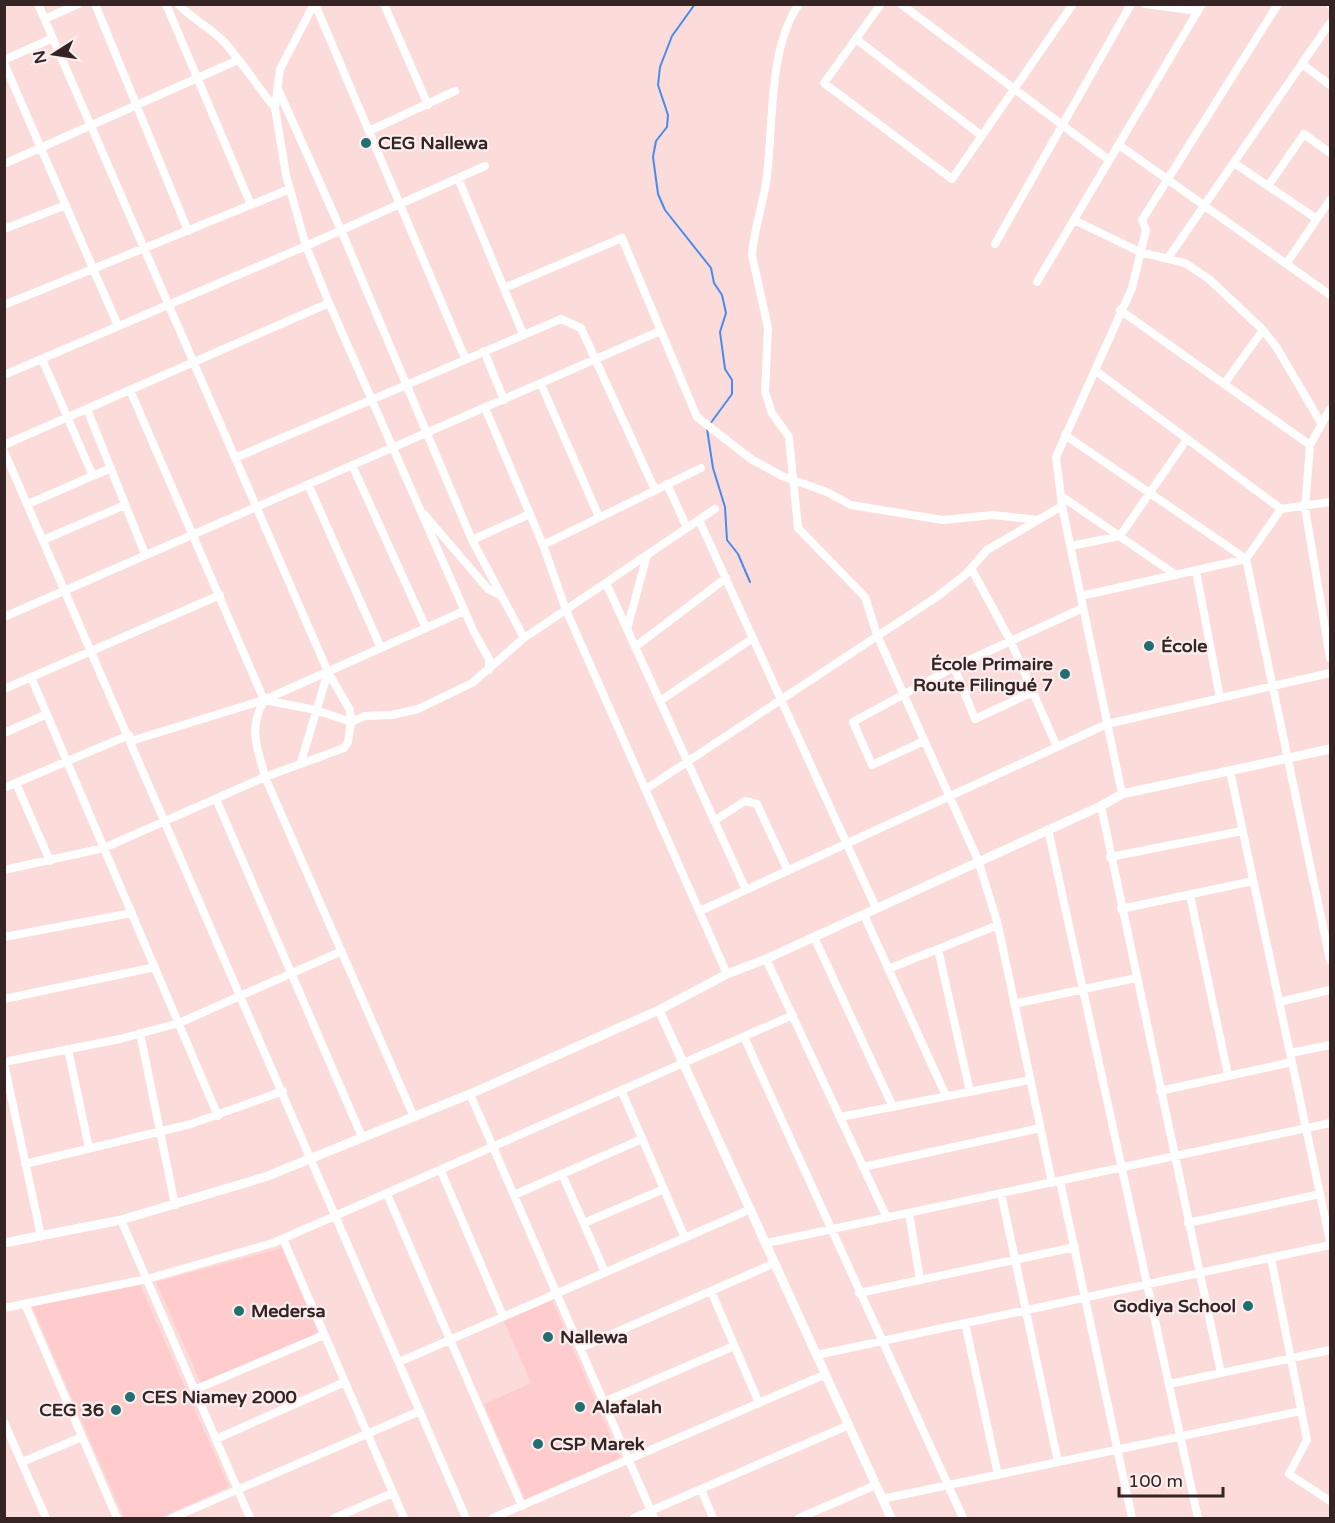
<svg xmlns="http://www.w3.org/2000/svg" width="1335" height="1523" viewBox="0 0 1335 1523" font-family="'Varela Round',sans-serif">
<rect width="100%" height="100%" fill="#fcdbdb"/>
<!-- built -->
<path fill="#fecccd" d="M 282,1248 L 318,1333 L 201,1383 L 156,1282 Z
M 140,1285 L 229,1487 L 160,1518 L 124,1518 L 32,1306 Z
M 552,1300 L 620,1458 L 525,1499 L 484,1404 L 531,1383 L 504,1321 Z"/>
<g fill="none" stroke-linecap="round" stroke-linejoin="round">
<!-- stream -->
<path stroke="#468cf0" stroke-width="2" d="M 695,4 L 672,36 L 660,67 L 658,85 L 668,115 L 667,127 L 656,141 L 653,157 L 658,194 L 665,210 L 711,268 L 714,283 L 722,295 L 726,313 L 720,332 L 725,369 L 732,380 L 732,394 L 710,424
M 707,429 L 713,468 L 725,507 L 727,540 L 738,554 L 750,582"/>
<!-- minor -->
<path stroke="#fff" stroke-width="8" d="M 38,4 L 328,672 L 350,710 L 351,722 L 316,710 L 264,700
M 95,4 L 188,231
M 166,4 L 251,205
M 178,4 C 193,20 212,28 226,44 C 243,64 258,87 275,108
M 314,4 L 280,69 L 275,108 L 286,175 L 306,246 L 329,303 L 474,632 L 489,659 L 489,670
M 315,4 L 465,358
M 384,4 L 428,105
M 799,4 C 767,50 774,129 766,183 C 762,207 754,230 752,255 L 768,328 L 765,392 L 772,413 L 789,437 L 798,528 L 865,597 L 877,635 L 978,860 L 998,925 L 1052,1183
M 881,4 L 824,83 L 952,179 L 1073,4
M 901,4 L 1109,160
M 1145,4 L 1198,11
M 1329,4 L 1330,5
M 45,19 L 78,4
M 856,39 L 982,136
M 4,60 L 53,38
M 4,63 L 118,326
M 1302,64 L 1330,85
M 278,89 L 341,230 L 472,540 L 524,638
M 369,131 L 455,91
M 1119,145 L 1330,295
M 1234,163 L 1317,219
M 4,164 L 238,60
M 458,178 L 523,334
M 1268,186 L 1304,134 L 1330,153
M 1074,220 L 1140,252 L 1185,263 L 1209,279 L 1263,330 L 1277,348 L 1321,423
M 4,229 L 66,205
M 995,244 L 1131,4
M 1168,258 L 1330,23
M 1286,264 L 1330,200
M 1037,282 L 1202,4
M 504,288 L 622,238 L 697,417 L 751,459 L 782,476 L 827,492 L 851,505 L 943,520 L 993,515 L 1038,520
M 4,305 L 290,189
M 1120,310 L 1310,445
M 484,351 L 504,400
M 42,359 L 93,476
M 1096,371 L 1281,509 L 1330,502
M 4,375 L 306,246 L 485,166
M 541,384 L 599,517
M 1224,384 L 1263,330
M 130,390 L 264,700 C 248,731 257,745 265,777 L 414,1117
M 485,408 L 543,545 L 566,610 L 727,974
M 87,409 L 145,554
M 1330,409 L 1310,445 L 1305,508 L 1330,658
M 1065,435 L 1246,559 L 1330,960
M 4,445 L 329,303
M 4,451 L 466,1518
M 235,458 L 561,319 L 581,328 L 655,490
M 352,465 L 426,628
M 308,484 L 381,648
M 667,484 L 687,528
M 1061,496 L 1176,575
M 28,504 L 111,468
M 424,514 L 488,589 L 501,596
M 699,520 L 876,908
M 43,540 L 125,505
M 472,540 L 530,514
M 543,545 L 701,468
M 1071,546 L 1120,536 L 1187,439
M 971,568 L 1010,640 L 1057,747
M 1196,571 L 1220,698
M 606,583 L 746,890
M 1081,596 L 1246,559 L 1281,509
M 4,617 L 660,331
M 627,629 L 647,555
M 635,647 L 726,578
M 954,667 L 975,719 L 1033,692
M 31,677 L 218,1116
M 4,689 L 220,595
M 660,701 L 753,638
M 4,733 L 47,714
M 131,741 L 264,700 L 464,611
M 924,741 L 872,765 L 853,722 L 954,667 L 1083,608
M 301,762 L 328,672
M 1230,771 L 1330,1241
M 16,783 L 50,861
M 4,788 L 129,735
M 646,789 L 938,596 L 966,574 L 987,550 L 1062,506
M 1122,794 L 1062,506 L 1056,457 L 1132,288 L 1146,230 L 1142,220 L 1278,4
M 216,799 L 362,1137
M 1101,806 L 1221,1373
M 714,821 L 745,801 L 757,804 L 788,871
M 1048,829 L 1198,1518
M 1110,857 L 1242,831
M 4,870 L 104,848 L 265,777 L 344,748 L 348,742 L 351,722 L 365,716 L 392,715 L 418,709 L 472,683 L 524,638 L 715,509
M 1190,895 L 1228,1075
M 1121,909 L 1253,881
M 700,911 L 1107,724 L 1330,673
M 864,915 L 946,1096
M 4,937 L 132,913
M 814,937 L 893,1107
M 938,949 L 970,1092
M 766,959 L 887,1218
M 888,969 L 998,925
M 4,999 L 155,967
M 1279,1002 L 1330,990
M 1014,1004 L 1136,978
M 140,1033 L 175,1205
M 744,1037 L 963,1518
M 68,1049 L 89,1148
M 1290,1053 L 1330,1045
M 4,1062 L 120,1039 L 179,1023 L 342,951
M 4,1063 L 41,1236
M 1160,1091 L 1292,1062
M 622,1092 L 685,1238
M 470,1094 L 654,1518
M 840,1117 L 1030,1080
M 25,1164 L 191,1124 L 283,1091
M 863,1167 L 1040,1128
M 441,1171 L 503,1316
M 562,1174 L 605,1272
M 1060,1181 L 1132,1518
M 1001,1193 L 1058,1462
M 387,1194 L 522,1506
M 514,1195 L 642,1139
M 909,1213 L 920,1280
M 121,1220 L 250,1518
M 584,1223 L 664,1189
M 1188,1223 L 1320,1194
M 283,1239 L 404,1518
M 767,1243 L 1330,1123
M 1271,1258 L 1307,1440 L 1289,1474 L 1330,1501
M 711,1291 L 759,1403
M 859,1293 L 1075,1247
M 25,1304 L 117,1518
M 4,1308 L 147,1279 L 273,1243 L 793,1015
M 965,1323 L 998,1475
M 580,1348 L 775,1263
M 817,1355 L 1330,1245
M 399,1362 L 751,1209
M 1169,1384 L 1330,1350
M 194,1390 L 324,1335
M 604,1402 L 734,1346
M 4,1422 L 46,1518
M 216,1439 L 345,1382
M 22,1462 L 82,1437
M 701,1489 L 713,1518
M 882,1499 L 1301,1411
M 172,1518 L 420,1411
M 334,1518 L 393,1493
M 493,1518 L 826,1374
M 634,1518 L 849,1425
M 799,1518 L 876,1485"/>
<!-- tertiary -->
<path stroke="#fff" stroke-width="9" d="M 659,1010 L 891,1518
M 4,1243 L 121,1220 L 265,1177 L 470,1094 L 659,1010 L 727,974 L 766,959 L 1101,806 L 1122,794 L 1330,749"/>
</g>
<!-- markers -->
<g fill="#226e70" stroke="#faeeee" stroke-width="2">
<circle cx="366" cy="143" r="6"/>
<circle cx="1149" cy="646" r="6"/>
<circle cx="1065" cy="674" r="6"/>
<circle cx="1248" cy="1306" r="6"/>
<circle cx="239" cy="1311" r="6"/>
<circle cx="548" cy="1337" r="6"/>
<circle cx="130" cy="1397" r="6"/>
<circle cx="580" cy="1407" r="6"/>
<circle cx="116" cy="1410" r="6"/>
<circle cx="538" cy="1444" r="6"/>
</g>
<g text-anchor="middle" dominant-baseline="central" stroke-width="4.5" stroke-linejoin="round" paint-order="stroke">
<!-- poi labels -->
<g font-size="18" font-weight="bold" fill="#362323" stroke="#faeeee" text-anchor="start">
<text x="378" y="143">CEG Nallewa</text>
<text x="1161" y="646">École</text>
<text x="1053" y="664" text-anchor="end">École Primaire<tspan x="1053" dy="21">Route Filingué 7</tspan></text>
<text x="1236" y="1306" text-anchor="end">Godiya School</text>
<text x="251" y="1311">Medersa</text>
<text x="560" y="1337">Nallewa</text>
<text x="142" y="1397">CES Niamey 2000</text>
<text x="592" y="1407">Alafalah</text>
<text x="104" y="1410" text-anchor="end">CEG 36</text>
<text x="550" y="1444">CSP Marek</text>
</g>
</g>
<!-- border -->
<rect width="1335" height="1523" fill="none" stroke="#362323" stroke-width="12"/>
<!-- north arrow -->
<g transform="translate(54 54) rotate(258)" stroke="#faeeee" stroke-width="4.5" paint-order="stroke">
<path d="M0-4.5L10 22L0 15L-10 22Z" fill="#362323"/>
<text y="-9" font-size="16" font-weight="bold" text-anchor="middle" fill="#362323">N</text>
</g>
<!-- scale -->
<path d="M1119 1487v9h104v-9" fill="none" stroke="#362323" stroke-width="3"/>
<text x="1128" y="1487" font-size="18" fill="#362323" stroke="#faeeee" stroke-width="4.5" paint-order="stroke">100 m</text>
</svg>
